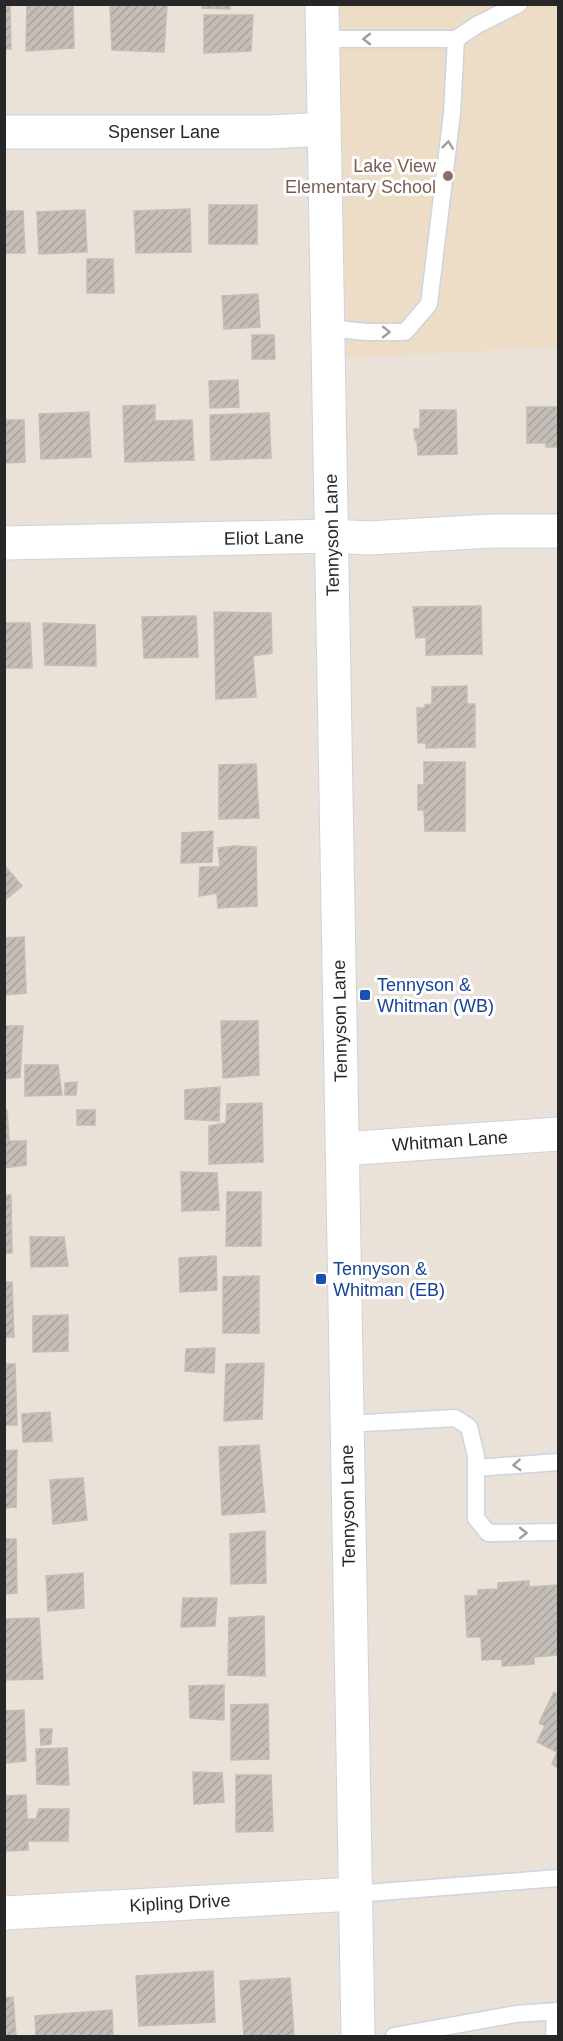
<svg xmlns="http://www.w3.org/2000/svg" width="563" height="2041" viewBox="0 0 563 2041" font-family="Helvetica,sans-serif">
<defs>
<pattern id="building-hatch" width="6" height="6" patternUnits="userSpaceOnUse" patternTransform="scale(1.5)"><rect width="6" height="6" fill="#c5beb8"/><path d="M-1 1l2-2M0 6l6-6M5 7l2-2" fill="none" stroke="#a9a39e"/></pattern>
</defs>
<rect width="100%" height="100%" fill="#eae1d8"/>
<!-- education -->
<path fill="#edddc6" d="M 336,5 L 558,5 L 558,347 L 341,358 Z"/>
<!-- building -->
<path fill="url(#building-hatch)" stroke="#c5bdb2" stroke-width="1.5" d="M 4,4 L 10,4 L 11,49 L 4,49 Z
M 46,4 L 73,4 L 74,48 L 26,51 L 27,6 Z
M 127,4 L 167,4 L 164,52 L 112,50 L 110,7 Z
M 202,4 L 230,4 L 230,9 L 202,8 Z
M 204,15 L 253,15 L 251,51 L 204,53 Z
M 209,205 L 257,205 L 257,244 L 209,244 Z
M 190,209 L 191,252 L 136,253 L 134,211 Z
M 85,210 L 87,252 L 39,254 L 37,212 Z
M 4,211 L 23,211 L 25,253 L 4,253 Z
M 87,259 L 113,259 L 114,293 L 87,293 Z
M 258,294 L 260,327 L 224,329 L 222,296 Z
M 252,335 L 274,335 L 275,359 L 252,359 Z
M 238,380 L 239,407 L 210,408 L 209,381 Z
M 155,405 L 155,421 L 192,420 L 194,460 L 125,462 L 123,406 Z
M 527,407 L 558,407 L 558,445 L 556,447 L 546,447 L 546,443 L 527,443 Z
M 420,410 L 456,410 L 457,454 L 418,455 L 417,440 L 415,440 L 414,429 L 420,429 Z
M 89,412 L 91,457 L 41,459 L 39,414 Z
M 269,413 L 271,458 L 211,460 L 210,415 Z
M 4,420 L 24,420 L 25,462 L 4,463 Z
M 481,606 L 482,654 L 426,655 L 426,637 L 416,638 L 413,607 Z
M 214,612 L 271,613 L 272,653 L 253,656 L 256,697 L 216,699 Z
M 196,616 L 198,657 L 144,658 L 142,617 Z
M 4,623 L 30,623 L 32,668 L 4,668 Z
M 43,623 L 95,625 L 96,666 L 45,665 Z
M 467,686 L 467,704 L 475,704 L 475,747 L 426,748 L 426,743 L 418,743 L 417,708 L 425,708 L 425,705 L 432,704 L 432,687 Z
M 424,762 L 465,762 L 465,831 L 425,831 L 424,810 L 418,810 L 418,785 L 424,785 Z
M 256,764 L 259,818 L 219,819 L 219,765 Z
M 213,831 L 212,862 L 181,863 L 182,833 Z
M 234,846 L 256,847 L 257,906 L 218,908 L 217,893 L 199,896 L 200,867 L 220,867 L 218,848 Z
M 4,865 L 22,886 L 4,901 Z
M 24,937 L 26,993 L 4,995 L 4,938 Z
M 221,1021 L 258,1021 L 259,1075 L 223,1078 Z
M 4,1026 L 23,1026 L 20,1077 L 4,1079 Z
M 25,1065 L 58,1065 L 62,1095 L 25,1096 Z
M 77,1082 L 76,1095 L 65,1095 L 65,1083 Z
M 220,1087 L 219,1121 L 185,1119 L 185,1090 Z
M 262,1103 L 263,1162 L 209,1164 L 209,1126 L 226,1123 L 227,1104 Z
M 4,1110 L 7,1110 L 9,1141 L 26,1141 L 26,1165 L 4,1168 Z
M 77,1110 L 95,1110 L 95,1125 L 77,1125 Z
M 181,1172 L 217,1173 L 219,1210 L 182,1211 Z
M 227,1192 L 261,1192 L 261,1246 L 226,1246 Z
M 4,1195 L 11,1195 L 12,1253 L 4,1253 Z
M 30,1237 L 64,1237 L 68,1266 L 31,1267 Z
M 216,1256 L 217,1290 L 180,1292 L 179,1258 Z
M 259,1276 L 259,1333 L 223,1333 L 223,1277 Z
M 4,1282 L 12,1282 L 14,1337 L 4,1337 Z
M 68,1315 L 68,1351 L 33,1352 L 33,1316 Z
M 215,1348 L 214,1373 L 185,1371 L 186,1349 Z
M 264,1363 L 262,1419 L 224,1421 L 226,1364 Z
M 4,1364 L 15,1364 L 17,1425 L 4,1425 Z
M 50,1412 L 52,1441 L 23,1442 L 22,1414 Z
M 259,1445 L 265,1512 L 222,1515 L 219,1447 Z
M 17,1450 L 16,1507 L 4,1508 L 4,1451 Z
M 83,1478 L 87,1520 L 53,1524 L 50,1480 Z
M 265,1531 L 266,1583 L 231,1584 L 230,1534 Z
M 4,1539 L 16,1539 L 17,1593 L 4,1594 Z
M 83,1573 L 84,1608 L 48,1611 L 46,1576 Z
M 529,1581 L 529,1587 L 558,1585 L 558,1655 L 534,1657 L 534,1664 L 502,1666 L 502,1659 L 482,1660 L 481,1637 L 467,1637 L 465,1596 L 478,1596 L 478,1590 L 498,1589 L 498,1583 Z
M 183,1598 L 217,1598 L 215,1626 L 181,1627 Z
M 264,1616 L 265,1676 L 228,1675 L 229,1618 Z
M 39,1618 L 43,1679 L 4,1680 L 4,1619 Z
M 224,1685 L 224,1720 L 190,1718 L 189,1686 Z
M 554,1692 L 558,1695 L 558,1768 L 552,1764 L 557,1752 L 537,1742 L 545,1726 L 539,1723 Z
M 268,1704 L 269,1759 L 231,1760 L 231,1705 Z
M 24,1710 L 26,1761 L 4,1763 L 4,1711 Z
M 40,1729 L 52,1729 L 51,1744 L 41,1745 Z
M 67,1748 L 69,1785 L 37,1784 L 36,1749 Z
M 193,1772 L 222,1773 L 224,1802 L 194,1804 Z
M 236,1775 L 271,1775 L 273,1831 L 236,1832 Z
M 26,1795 L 27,1819 L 36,1819 L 39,1809 L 69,1809 L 68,1841 L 28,1841 L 28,1850 L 4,1851 L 4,1796 Z
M 213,1971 L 215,2022 L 139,2026 L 136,1976 Z
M 290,1978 L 294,2036 L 244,2036 L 240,1981 Z
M 13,1997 L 16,2036 L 4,2036 L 4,1998 Z
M 112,2010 L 113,2036 L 36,2036 L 35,2016 Z"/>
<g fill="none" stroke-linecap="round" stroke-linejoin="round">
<defs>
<path id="service" d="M 323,39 L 456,39 L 452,113 L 429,304 L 405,332 L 366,332 L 328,328
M 456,39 L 477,25 L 519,4
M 347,1424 L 455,1418 L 469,1427 L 476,1456 L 476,1518 L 488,1533 L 558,1532
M 476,1468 L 558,1462
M 355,1894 L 558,1878
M 394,2036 L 516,2014 L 558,2011
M 554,2036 L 555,2011"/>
<path id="minor" d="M 322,4 L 358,2036
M 4,132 L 271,132 L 324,129
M 4,543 L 332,536 L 369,538 L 491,531 L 558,531
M 342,1149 L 558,1134
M 4,1913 L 355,1894"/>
</defs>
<!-- service casing -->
<use href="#service" stroke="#cdd3e1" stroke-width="19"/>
<!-- minor casing -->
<use href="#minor" stroke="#cdd3e1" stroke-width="35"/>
<!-- service -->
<use href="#service" stroke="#fff" stroke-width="16"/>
<!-- minor -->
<use href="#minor" stroke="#fff" stroke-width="33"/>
</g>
<!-- one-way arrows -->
<defs><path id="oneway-chevron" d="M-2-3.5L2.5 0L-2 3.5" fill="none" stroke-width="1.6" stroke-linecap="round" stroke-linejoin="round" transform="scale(1.5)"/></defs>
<g stroke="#9e9e9e">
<use href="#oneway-chevron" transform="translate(367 39) rotate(-180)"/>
<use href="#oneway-chevron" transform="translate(448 145) rotate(-83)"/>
<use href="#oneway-chevron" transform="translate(386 332) rotate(1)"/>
<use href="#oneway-chevron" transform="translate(517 1465) rotate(176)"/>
<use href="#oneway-chevron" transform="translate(523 1533)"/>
</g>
<!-- markers -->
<circle fill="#8d6e63" stroke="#fff" stroke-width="2" cx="448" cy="176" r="6"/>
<g fill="#1a4fb4" stroke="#fff" stroke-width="2">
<rect x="359" y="989" width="12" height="12" rx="3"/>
<rect x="315" y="1273" width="12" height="12" rx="3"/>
</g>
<g text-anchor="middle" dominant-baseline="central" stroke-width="6" stroke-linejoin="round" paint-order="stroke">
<!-- street labels -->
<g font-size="18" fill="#272727" stroke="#fff">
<text x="164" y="132">Spenser Lane</text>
<text transform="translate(332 535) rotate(-91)">Tennyson Lane</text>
<text transform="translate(264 538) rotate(-1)">Eliot Lane</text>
<text transform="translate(340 1021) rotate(-91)">Tennyson Lane</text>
<text transform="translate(450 1141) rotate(-4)">Whitman Lane</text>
<text transform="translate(348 1506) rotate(-91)">Tennyson Lane</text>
<text transform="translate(180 1903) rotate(-3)">Kipling Drive</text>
</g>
<!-- education labels -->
<g font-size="18" fill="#785e54" stroke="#fff" text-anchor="end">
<text x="436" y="166">Lake View<tspan x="436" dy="21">Elementary School</tspan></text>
</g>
<!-- transit labels -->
<g font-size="18" fill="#164399" stroke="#fff" text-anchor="start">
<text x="377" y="985">Tennyson &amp;<tspan x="377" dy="21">Whitman (WB)</tspan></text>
<text x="333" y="1269">Tennyson &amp;<tspan x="333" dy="21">Whitman (EB)</tspan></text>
</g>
</g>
<!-- border -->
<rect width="563" height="2041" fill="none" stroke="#272727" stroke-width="12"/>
</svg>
